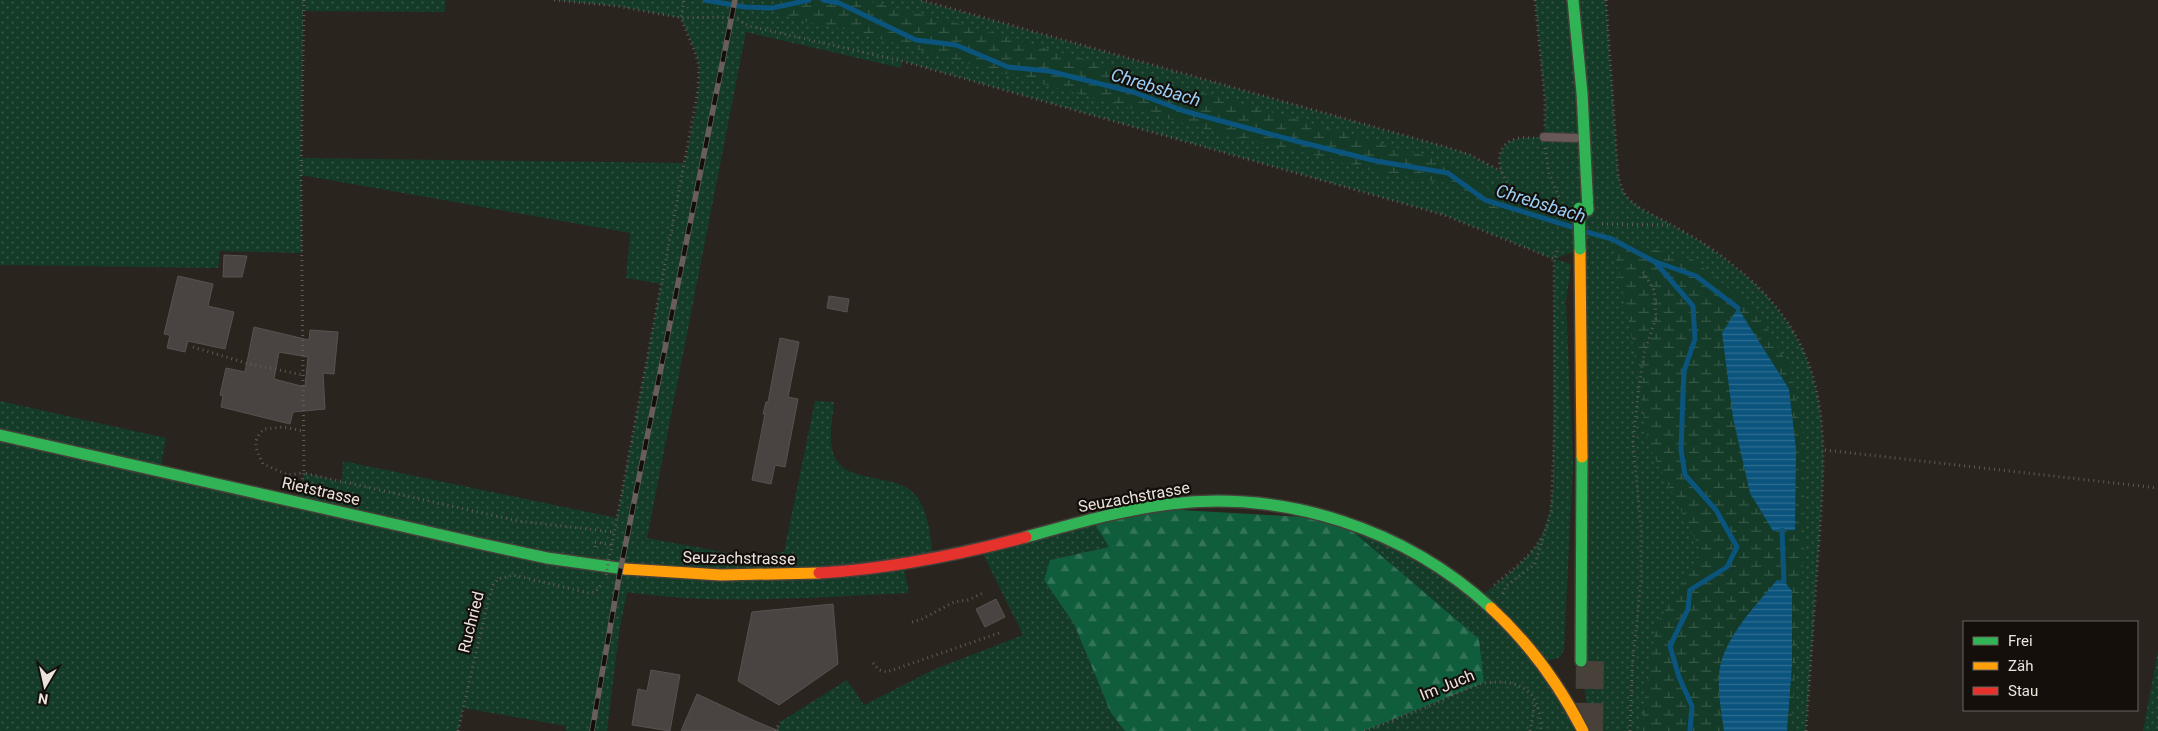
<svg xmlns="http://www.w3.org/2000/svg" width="2158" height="731" viewBox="0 0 2158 731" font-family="Roboto,sans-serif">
<defs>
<pattern id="grass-dots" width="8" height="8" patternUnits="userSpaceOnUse" patternTransform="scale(1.25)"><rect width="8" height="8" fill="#143b27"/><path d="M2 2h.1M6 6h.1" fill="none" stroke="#365746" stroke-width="1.8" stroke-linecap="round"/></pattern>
<pattern id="forest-firs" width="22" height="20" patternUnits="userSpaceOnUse" patternTransform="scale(1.25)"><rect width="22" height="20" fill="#105d3b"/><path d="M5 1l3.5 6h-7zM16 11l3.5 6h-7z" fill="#337457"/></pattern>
<pattern id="wetland-marsh" width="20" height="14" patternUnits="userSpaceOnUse" patternTransform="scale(1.25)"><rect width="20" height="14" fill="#143b27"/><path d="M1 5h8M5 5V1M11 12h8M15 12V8" fill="none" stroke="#365746"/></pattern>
<pattern id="water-rules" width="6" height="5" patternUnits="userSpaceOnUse" patternTransform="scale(1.25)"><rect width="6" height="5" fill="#0b547d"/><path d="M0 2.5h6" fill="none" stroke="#2f6c8f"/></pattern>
</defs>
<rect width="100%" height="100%" fill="#2a241e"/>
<!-- grass -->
<path fill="url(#grass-dots)" d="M 0,0 L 445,0 L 445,12 L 303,11 L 301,158 L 685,163 C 690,134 701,96 699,66 C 697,50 687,34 681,18 L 617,6 L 554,0 L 919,0 L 1439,145 L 1468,154 L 1500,171 C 1496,134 1519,139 1544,137 L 1545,101 L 1535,0 L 1606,0 L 1618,174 C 1620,183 1622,192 1628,198 C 1639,210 1656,216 1670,224 C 1692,236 1714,249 1733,265 C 1838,348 1826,438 1818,557 C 1814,615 1810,673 1806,731 L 1590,731 L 1581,661 L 1580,249 L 1555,259 L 1571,264 L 1566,302 L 1573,466 L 1564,650 L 1559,658 L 1542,662 L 1583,731 L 1364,731 L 1484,684 L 1338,519 L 1480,597 C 1525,559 1547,550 1553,488 L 1554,259 L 1444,215 L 902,61 L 901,68 L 746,32 L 647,538 L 750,557 L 784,552 L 815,401 L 834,402 C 832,425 823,459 849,471 C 859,476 872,477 883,480 C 892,482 903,484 911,491 C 929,505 930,538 934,559 L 903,564 L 909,593 C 816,597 720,606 627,592 L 619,633 L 607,731 L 566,731 L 566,726 L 463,708 L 458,731 L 0,731 L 0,401 L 166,438 L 160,471 L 298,502 L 304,473 L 342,482 L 343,461 L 617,518 L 661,284 L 626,278 L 630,233 L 301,175 L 302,253 L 220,251 L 218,268 L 0,265 Z
M 1092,519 L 1109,547 L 1050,560 L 1044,580 L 1074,624 L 1111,713 L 1125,731 L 776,731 L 780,722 L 847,680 L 864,705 L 935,669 L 1023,635 L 980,548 Z
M 2158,651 L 2158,731 L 2143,731 Z"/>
<!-- forest -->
<path fill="url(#forest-firs)" d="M 1146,508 L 1338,519 L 1479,639 L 1484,683 L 1364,731 L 1125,731 L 1111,713 L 1074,624 L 1044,580 L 1050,560 L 1109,547 L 1092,519 Z"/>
<!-- wetland -->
<path fill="url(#wetland-marsh)" d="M 783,0 L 864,0 L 964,25 L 1429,157 L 1485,186 L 1503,202 L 1491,211 L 1449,183 L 1388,175 L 1306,153 L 1227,135 L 844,29 L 792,19 L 772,8 Z
M 1612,239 L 1692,259 L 1759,313 L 1791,371 L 1805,443 L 1804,550 L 1791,731 L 1640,731 L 1656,625 L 1701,551 L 1648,444 L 1631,333 Z"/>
<!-- water -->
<path fill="url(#water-rules)" d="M 1738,308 L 1789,389 L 1796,449 L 1795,530 L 1773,531 L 1750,493 L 1733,418 L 1722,333 Z
M 1777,580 L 1784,581 L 1792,591 L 1792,665 L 1787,731 L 1724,731 C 1721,709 1715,680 1722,659 C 1733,628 1757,604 1777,580 Z"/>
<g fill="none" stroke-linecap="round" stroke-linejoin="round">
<!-- stream -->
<path stroke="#0b547d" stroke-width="5" d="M 705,0 L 745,7 L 772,8 L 809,0
M 823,0 L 839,3 L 916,40 L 956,45 L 1008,67 L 1049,71 L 1133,92 L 1184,111 L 1296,141 L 1376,161 L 1448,173 L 1485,200 L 1572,227
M 1587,232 L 1612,239 L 1655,262 L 1693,306 L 1695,339 L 1684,371 L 1683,394 L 1681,450 L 1685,475 L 1716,510 L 1737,547 L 1727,567 L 1690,590 L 1688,609 L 1670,646 L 1679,677 L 1692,706 L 1690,731
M 1656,262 L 1696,276 L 1738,308
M 1782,530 L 1784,581"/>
</g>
<!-- building -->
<path fill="#494341" stroke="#595251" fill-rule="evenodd" d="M 224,255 L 247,256 L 242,277 L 223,277 Z
M 178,276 L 213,284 L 208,306 L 234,312 L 225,349 L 188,341 L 185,352 L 167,348 L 170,335 L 164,334 Z
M 829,296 L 849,299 L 847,312 L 827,308 Z
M 254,327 L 309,340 L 310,330 L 338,332 L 334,374 L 323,373 L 325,409 L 293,412 L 290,424 L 221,407 L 223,396 L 220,395 L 226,368 L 245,372 ZM 279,352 L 308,357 L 305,387 L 274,379 Z
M 780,338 L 799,342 L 788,397 L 798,399 L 785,467 L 775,465 L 771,484 L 752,480 L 765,414 L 763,414 L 766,402 L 768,402 Z
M 996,599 L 1005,617 L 985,627 L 976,609 Z
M 833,604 L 838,664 L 779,705 L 738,681 L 752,612 Z
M 651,670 L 680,675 L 670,731 L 632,725 L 638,689 L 647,691 Z
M 697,694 L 755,721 L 779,731 L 681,731 Z"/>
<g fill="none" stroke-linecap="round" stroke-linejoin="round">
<!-- highway-tunnel -->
<path stroke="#47413a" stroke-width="28" stroke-dasharray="28 14" stroke-linecap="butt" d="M 1589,731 L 1590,661"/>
<defs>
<path id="lane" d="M 1544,137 L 1576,138"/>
<path id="fast" d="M 1573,0 L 1582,93 L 1588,210
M 0,435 L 477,543 L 547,558 L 625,569
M 1026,537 C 1073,524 1121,510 1170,504 C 1286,490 1405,529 1491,608
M 1581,661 L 1582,457"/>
<path id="slow" d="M 1580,249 L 1582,457
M 625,569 L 721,575 L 819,573
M 1491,608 C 1530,644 1559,684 1583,731"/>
<path id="jam" d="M 819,573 C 889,569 958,555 1026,537"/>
</defs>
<!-- lane casing -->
<use href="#lane" stroke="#443f39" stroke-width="10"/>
<!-- fast casing -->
<use href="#fast" stroke="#443f39" stroke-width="14"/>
<!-- slow casing -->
<use href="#slow" stroke="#443f39" stroke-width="14"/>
<!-- jam casing -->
<use href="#jam" stroke="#443f39" stroke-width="14"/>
<!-- path -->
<path stroke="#635955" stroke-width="3" stroke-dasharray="1 4" stroke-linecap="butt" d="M 304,0 L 301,175 L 304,473 L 518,521 L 614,532
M 554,0 L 617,6 L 681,18 L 721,17 L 737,19 L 749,26 L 902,61 L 1444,215 L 1554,259
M 921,0 L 1439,145 L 1468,154 L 1501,171
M 1535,0 L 1545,101 L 1545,126
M 1606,0 L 1618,174 C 1620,183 1622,192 1628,198 C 1639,210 1656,216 1670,224 C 1692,236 1714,249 1733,265 C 1838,348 1826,438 1818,557 C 1814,615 1810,673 1806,731
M 1534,138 C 1528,138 1521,137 1515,139 C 1488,148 1501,181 1517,193 C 1530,202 1546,207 1560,213
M 1545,148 L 1549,173 L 1559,198
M 1602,224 L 1671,225
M 193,347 L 246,363 L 303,375
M 1825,450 L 2158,488
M 301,484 L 304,473 L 288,475 L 263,464 C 256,449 251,442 264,429 L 284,427 L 303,431
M 595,547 L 595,542 L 612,545
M 611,550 L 698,90 L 699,66 L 696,55 L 681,18 L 684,0
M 1494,585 C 1512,570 1530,557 1542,537
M 1503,594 L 1506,586 L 1535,564 L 1551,512 L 1555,422 L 1554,259 L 1558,249
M 912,622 L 922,619 L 954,602 L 968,600 L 985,592
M 873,663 L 879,670 L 887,672 L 999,633
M 458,731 L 488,601 L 493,585 L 498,579 L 513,575 L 589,593 L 595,592 L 602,584
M 775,731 L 780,722
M 1364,731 C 1387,723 1409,714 1432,705 C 1447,698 1470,686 1485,683 C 1523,678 1541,693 1541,731
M 1530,731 L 1535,702
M 1630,731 L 1632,669 L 1641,581 L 1641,528 L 1633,442 L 1638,394 L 1644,353 L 1656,318 L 1654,290 L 1642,270"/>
<!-- lane -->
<use href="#lane" stroke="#685957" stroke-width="8"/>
<!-- fast -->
<use href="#fast" stroke="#30b455" stroke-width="11"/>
<!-- slow -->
<use href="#slow" stroke="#ff9f0a" stroke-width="11"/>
<!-- jam -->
<use href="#jam" stroke="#e5322d" stroke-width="11"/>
<defs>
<path id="rail" d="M 592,731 L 619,577 L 735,0"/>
</defs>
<!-- rail casing -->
<use href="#rail" stroke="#695e5a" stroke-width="5.5"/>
<!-- rail -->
<use href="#rail" stroke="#140f0a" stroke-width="4" stroke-dasharray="11" stroke-linecap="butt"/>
<defs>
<path id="fast-bridge" d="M 1579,208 L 1580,249"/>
</defs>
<!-- fast-bridge casing -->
<use href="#fast-bridge" stroke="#443f39" stroke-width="14" stroke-linecap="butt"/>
<!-- path-bridge -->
<path stroke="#635955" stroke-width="3" stroke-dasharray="1 4" stroke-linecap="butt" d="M 606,575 L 610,553"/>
<!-- fast-bridge -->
<use href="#fast-bridge" stroke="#30b455" stroke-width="11"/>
</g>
<g text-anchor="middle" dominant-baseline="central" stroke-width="4.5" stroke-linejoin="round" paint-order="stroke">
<!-- street labels -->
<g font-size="16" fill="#ece4dc" stroke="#140f0a">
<text transform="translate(321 491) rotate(13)">Rietstrasse</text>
<text transform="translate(1134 497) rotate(-10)">Seuzachstrasse</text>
<text transform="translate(739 558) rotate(1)">Seuzachstrasse</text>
<text transform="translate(471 622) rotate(-76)">Ruchried</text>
<text transform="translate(1447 685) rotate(-22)">Im Juch</text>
</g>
<!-- water labels -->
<g font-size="18" font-style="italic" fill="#9acff7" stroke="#140f0a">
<text transform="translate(1156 87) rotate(17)">Chrebsbach</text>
<text transform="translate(1541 203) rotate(17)">Chrebsbach</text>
</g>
</g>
<!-- legend -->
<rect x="1963" y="621" width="175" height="90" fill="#140f0a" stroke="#6a645e"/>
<rect x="1973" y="637" width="25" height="8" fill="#30b455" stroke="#6a645e"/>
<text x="2008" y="646" font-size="15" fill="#ece4dc">Frei</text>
<rect x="1973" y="662" width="25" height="8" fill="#ff9f0a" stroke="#6a645e"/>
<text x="2008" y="671" font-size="15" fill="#ece4dc">Zäh</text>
<rect x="1973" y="687" width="25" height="8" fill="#e5322d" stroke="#6a645e"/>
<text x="2008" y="696" font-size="15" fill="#ece4dc">Stau</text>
<!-- north arrow -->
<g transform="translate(45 686) rotate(189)" stroke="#140f0a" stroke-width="4" paint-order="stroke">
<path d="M0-4L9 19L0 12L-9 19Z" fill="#ece4dc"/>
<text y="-8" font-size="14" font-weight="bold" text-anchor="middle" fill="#ece4dc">N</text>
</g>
</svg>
